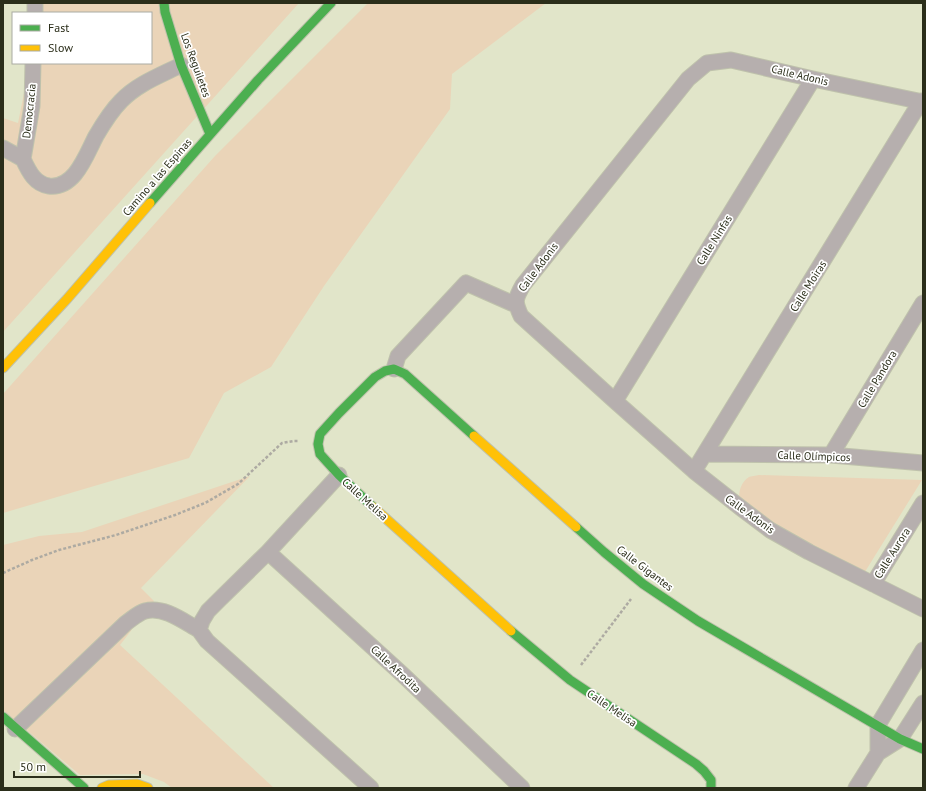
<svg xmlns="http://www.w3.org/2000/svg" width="926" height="791" viewBox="0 0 926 791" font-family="'PT Sans',sans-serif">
<rect width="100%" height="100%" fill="#e1e5c9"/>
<!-- green -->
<path fill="#ead4b8" d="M 42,3 L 299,3 L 3,332 L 3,118 L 18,123 L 30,63 L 151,63 L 151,13 L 40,13 Z
M 368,3 L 546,3 L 452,74 L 450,109 L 324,286 L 271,367 L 224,393 L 189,458 L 3,513 L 3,394 L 215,156 Z
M 759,475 L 922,480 L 863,575 L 778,529 L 739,498 C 739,491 741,482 749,477 C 751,476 756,476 759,475 Z
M 250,476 L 141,588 L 154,601 L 120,645 L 274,788 L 172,788 L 164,782 L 143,774 L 80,775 L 3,710 L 3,545 L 39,536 L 82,532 Z"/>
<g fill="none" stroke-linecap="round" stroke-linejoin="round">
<defs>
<path id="street" d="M 35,13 L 35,3
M 923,102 L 813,79 L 731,60 L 707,63 L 688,79 L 523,285 C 515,299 514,301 521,316 L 615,401 L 694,471 L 741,508 L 770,530 L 809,552 L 923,609
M 3,148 L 23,159
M 23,159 C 29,172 35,184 49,186 C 75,189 86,155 96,136 C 103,124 111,111 121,101 C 137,84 161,75 181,65
M 23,159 L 32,106 L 33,63
M 394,369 L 398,356 L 466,283 L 516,305
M 615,401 L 813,79
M 705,454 L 831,455 L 923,463
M 831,455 L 923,303
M 694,471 L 921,101
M 339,475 L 268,552 L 219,600 L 208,611 L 202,621 L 199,630 L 207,641 L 371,788
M 268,552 L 402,674 L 522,788
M 873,584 L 923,503
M 15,729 L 126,623 C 132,619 138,613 145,611 C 164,606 183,621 199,630
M 878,753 L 878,725 L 923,650
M 856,788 L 878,753 L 900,739 L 923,703"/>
<path id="fast" d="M 164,3 L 165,12 L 181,65 L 210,134
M 150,203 L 258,80 L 331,3
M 373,507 L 339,475 L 320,454 L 318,444 L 320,434 L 339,413 L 375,377 L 385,371 L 394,369 L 405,374 L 474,436
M 576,527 L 604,552 L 643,584 L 698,621 L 900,739 L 923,749
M 511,631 L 570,680 L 696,764 L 704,771 L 711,780 L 711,788
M 3,717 L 84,788"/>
<path id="slow" d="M 3,368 L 67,299 L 150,203
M 474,436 L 576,527
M 373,507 L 511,631
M 102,788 L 109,785 L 137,784 L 148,788"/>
</defs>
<!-- street casing -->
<use href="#street" stroke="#bfc2ac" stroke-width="17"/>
<!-- fast casing -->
<use href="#fast" stroke="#bfc2ac" stroke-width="11"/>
<!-- slow casing -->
<use href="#slow" stroke="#bfc2ac" stroke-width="11"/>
<!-- path -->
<path stroke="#adaaa2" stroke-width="2.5" stroke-dasharray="3 2" stroke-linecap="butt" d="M 3,573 L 32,560 L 59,550 L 116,535 L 175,515 L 205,503 L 238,484 L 282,443 L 294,441 L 299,441
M 581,665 L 631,599"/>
<!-- street -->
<use href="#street" stroke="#b6afae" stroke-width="15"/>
<!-- fast -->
<use href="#fast" stroke="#4caf50" stroke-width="9"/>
<!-- slow -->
<use href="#slow" stroke="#ffc107" stroke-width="9"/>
</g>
<g text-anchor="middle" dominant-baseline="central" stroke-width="3.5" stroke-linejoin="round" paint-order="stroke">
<!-- street labels -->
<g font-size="11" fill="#2b2e1a" stroke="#fff">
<text transform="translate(196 65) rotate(70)">Los Reguiletes</text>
<text transform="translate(800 75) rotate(13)">Calle Adonis</text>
<text transform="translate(29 111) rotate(-84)">Democracia</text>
<text transform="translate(157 177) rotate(-49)">Camino a las Espinas</text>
<text transform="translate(714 240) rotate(-58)">Calle Ninfas</text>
<text transform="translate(538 267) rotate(-53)">Calle Adonis</text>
<text transform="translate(808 286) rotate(-58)">Calle Moiras</text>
<text transform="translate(877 379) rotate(-59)">Calle Pandora</text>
<text transform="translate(814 456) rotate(2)">Calle Olímpicos</text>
<text transform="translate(365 499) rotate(42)">Calle Melisa</text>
<text transform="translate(750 514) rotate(36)">Calle Adonis</text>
<text transform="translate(892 553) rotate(-58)">Calle Aurora</text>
<text transform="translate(645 568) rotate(37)">Calle Gigantes</text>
<text transform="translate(396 669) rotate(43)">Calle Afrodita</text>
<text transform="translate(612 708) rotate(34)">Calle Melisa</text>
</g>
</g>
<!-- border -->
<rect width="926" height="791" fill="none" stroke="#2b2e1a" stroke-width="8"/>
<!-- legend -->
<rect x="12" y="12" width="140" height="52" fill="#ffffff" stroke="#aaaba3"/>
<rect x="20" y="25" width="20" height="6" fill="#4caf50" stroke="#aaaba3"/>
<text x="48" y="32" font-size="12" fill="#2b2e1a">Fast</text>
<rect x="20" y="45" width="20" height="6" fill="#ffc107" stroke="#aaaba3"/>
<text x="48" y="52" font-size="12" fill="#2b2e1a">Slow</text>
<!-- scale -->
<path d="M14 771v6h126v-6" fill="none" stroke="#2b2e1a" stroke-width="2"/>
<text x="20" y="771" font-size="12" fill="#2b2e1a" stroke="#ffffff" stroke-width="3" paint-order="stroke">50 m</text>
</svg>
